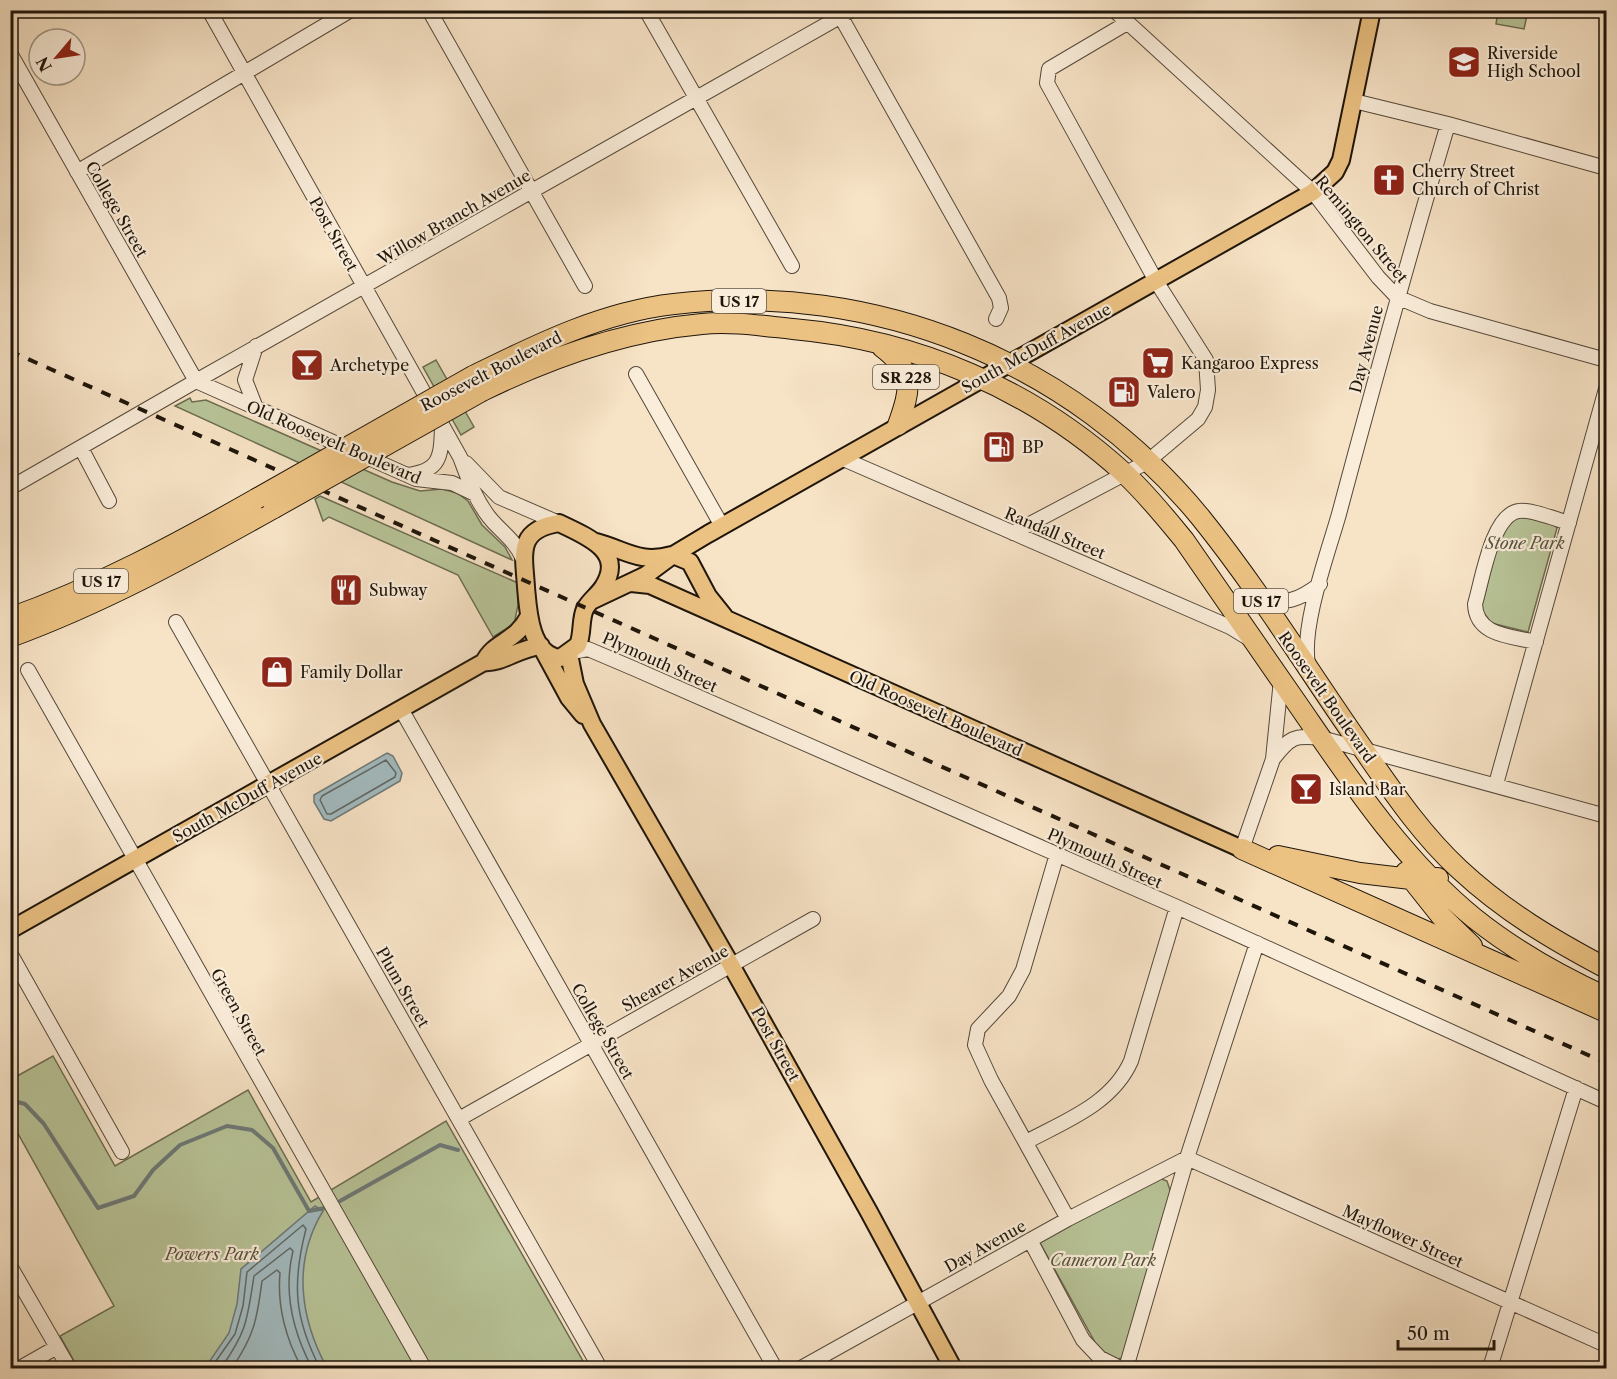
<svg xmlns="http://www.w3.org/2000/svg" width="1617" height="1379" viewBox="0 0 1617 1379" font-family="'Libre Caslon Text',serif">
<rect width="100%" height="100%" fill="#f7e3c6"/>
<filter id="stains"><feTurbulence type="fractalNoise" baseFrequency=".00333" numOctaves="4"/><feColorMatrix values="0 0 0 0 .2 0 0 0 0 .09 0 0 0 0 .02 0 0 0 .5 -.17"/></filter>
<radialGradient id="worn" r=".72"><stop offset=".6" stop-color="#630" stop-opacity="0"/><stop offset="1" stop-color="#630" stop-opacity=".3"/></radialGradient>
<!-- green -->
<path fill="#b8c498" stroke="#6b6c51" stroke-width="1.5" d="M 1498,11 L 1528,11 L 1524,29 L 1496,24 Z
M 436,360 L 474,427 L 461,435 L 423,367 Z
M 190,398 L 192,402 L 206,400 L 392,482 L 420,491 L 442,489 L 457,493 L 468,501 L 482,525 L 505,547 L 512,560 L 175,406 Z
M 320,496 L 518,583 L 518,605 L 514,624 L 493,637 L 458,575 L 329,517 L 323,521 L 315,499 Z
M 1522,515 L 1553,523 L 1557,528 L 1528,632 L 1491,623 L 1481,609 L 1501,531 L 1506,521 Z
M 53,1056 L 115,1166 L 248,1090 L 311,1202 L 446,1121 L 587,1368 L 78,1368 L 60,1336 L 114,1306 L 11,1121 L 10,1080 Z
M 1159,1178 L 1167,1181 L 1171,1193 L 1122,1358 L 1114,1360 L 1097,1346 L 1039,1241 Z"/>
<!-- water -->
<path fill="#a2bbc0" stroke="#6d7977" stroke-width="1.5" d="M 387,753 L 393,756 L 402,773 L 400,781 L 331,821 L 324,819 L 314,802 L 314,795 Z
M 315,1206 L 323,1211 C 292,1262 300,1318 327,1368 L 205,1368 L 229,1333 L 237,1304 L 241,1269 Z"/>
<g fill="none" stroke-linecap="round" stroke-linejoin="round">
<!-- shore -->
<path stroke="#606865" stroke-width="1.5" d="M 386,760 L 396,773 L 395,777 L 331,814 L 327,814 L 320,800 L 322,796 Z
M 211,1368 L 235,1334 L 243,1306 L 247,1272 L 303,1225 L 306,1229 C 292,1283 294,1318 320,1368
M 221,1368 C 247,1331 247,1321 254,1276 L 290,1248 L 293,1251 C 283,1292 293,1332 312,1368
M 232,1368 C 254,1336 257,1320 262,1281 L 277,1270 L 280,1273 C 277,1306 286,1340 302,1368"/>
<!-- stream -->
<path stroke="#6d7977" stroke-width="4" d="M 10,1100 L 25,1104 L 44,1124 L 98,1208 L 134,1196 L 153,1170 L 180,1145 L 227,1126 L 252,1130 L 273,1148 L 309,1211 L 325,1208
M 340,1201 L 440,1145 L 458,1150"/>
<defs>
<path id="minor" d="M 209,10 L 460,457 C 468,478 475,499 489,517 C 500,531 515,540 522,557
M 429,10 L 585,286
M 646,10 L 792,266
M 837,10 L 999,298 L 1001,308 L 996,319
M 1114,10 L 1313,192 L 1378,277 L 1397,297 L 1430,311 L 1606,360
M 10,53 L 196,381
M 1354,101 L 1448,124 L 1606,168
M 77,172 L 351,10
M 636,374 L 722,526
M 196,381 L 416,479 L 452,483 L 475,494
M 256,408 L 245,380 L 256,346
M 81,448 L 109,501
M 841,458 L 1230,627 L 1248,638
M 466,463 L 499,497 L 559,523
M 407,475 C 441,471 441,456 442,427
M 10,488 L 196,381 L 852,10
M 1013,533 L 1147,462 L 1198,419 L 1205,407 L 1208,390 L 1206,360 L 1156,281 L 1047,83 L 1049,69 L 1127,23
M 1259,596 C 1285,606 1299,600 1320,584
M 176,622 L 600,1368
M 1536,642 C 1511,636 1476,636 1475,604 C 1482,581 1492,514 1519,511 C 1530,509 1558,520 1569,523
M 572,652 L 588,649 L 635,669 L 1177,907 L 1606,1102
M 1308,664 C 1301,626 1328,553 1339,514 C 1374,383 1410,253 1448,124
M 28,670 L 424,1368
M 401,709 L 775,1368
M 1273,759 C 1290,737 1294,735 1321,738 L 1606,816
M 1496,784 L 1606,389
M 1242,849 L 1273,759 L 1281,680
M 1057,854 L 1023,970 L 1009,996 L 978,1029 L 975,1045 L 991,1080 L 1068,1219
M 10,953 L 122,1152
M 459,1119 L 813,919
M 1026,1142 C 1065,1121 1112,1104 1131,1061 L 1177,907
M 1187,1158 L 1606,1345
M 1030,1240 L 1083,1340 L 1100,1358 L 1120,1368
M 10,1266 L 69,1368
M 20,1368 L 57,1347
M 801,1368 L 1068,1219 L 1187,1158
M 1126,1368 L 1187,1158 L 1257,943
M 1490,1368 L 1576,1088"/>
<path id="major" d="M 559,523 C 586,536 626,551 603,587 C 598,595 589,601 585,609 C 580,620 583,634 578,645 L 560,658 C 530,655 528,610 526,587 C 524,554 516,530 559,523 Z
M 596,542 C 626,550 639,564 672,555
M 673,555 L 690,562 L 708,596 L 724,616
M 631,583 L 650,585 L 1242,849
M 591,601 L 646,575 L 673,555 L 708,534 L 1313,192 L 1335,172 L 1341,160 L 1372,10
M 543,650 L 569,698 L 583,715
M 569,654 L 575,684 L 592,724 L 731,965 L 869,1212 L 953,1368
M 484,662 C 502,664 518,648 541,646
M 10,930 L 484,662 C 494,641 515,643 529,616"/>
<path id="highway" d="M 882,347 C 915,372 911,388 898,425
M 473,376 C 536,345 602,312 674,304 C 874,281 1073,361 1201,518 C 1259,590 1308,670 1361,746 C 1391,789 1420,833 1459,869 C 1504,911 1553,940 1606,968
M 482,391 C 551,357 624,331 702,324 C 731,321 763,326 793,329 C 916,340 1032,389 1124,473 C 1146,493 1165,517 1184,540 C 1223,596 1262,652 1301,709 C 1352,783 1403,860 1474,918 C 1514,950 1560,976 1606,997
M 10,618 C 97,587 177,544 256,499
M 10,637 C 103,603 188,556 274,508
M 1242,849 L 1606,1012
M 1278,856 L 1360,873 L 1411,879 L 1438,878
M 1406,872 L 1441,916 L 1472,946"/>
</defs>
<!-- minor casing -->
<use href="#minor" stroke="#544839" stroke-width="16"/>
<!-- major casing -->
<use href="#major" stroke="#1e150a" stroke-width="20"/>
<!-- highway casing -->
<use href="#highway" stroke="#1e150a" stroke-width="22"/>
<!-- minor -->
<use href="#minor" stroke="#faedda" stroke-width="14"/>
<!-- major -->
<use href="#major" stroke="#ecc283" stroke-width="16"/>
<!-- highway -->
<use href="#highway" stroke="#ecc283" stroke-width="20"/>
<!-- rail -->
<path stroke="#1e150a" stroke-width="4" stroke-dasharray="10 10" stroke-linecap="butt" d="M 10,351 L 1606,1063"/>
<defs>
<path id="highway-bridge" d="M 256,499 L 473,376
M 274,508 L 482,391"/>
</defs>
<!-- highway-bridge casing -->
<use href="#highway-bridge" stroke="#1e150a" stroke-width="22" stroke-linecap="butt"/>
<!-- highway-bridge -->
<use href="#highway-bridge" stroke="#ecc283" stroke-width="20"/>
</g>
<!-- icons -->
<defs>
<symbol id="school-square" viewBox="-11 -11 22 22"><rect x="-9" y="-9" width="18" height="18" rx="4" fill="#8f2418" stroke="#faedda"/><path d="M0-5L7-2L0 1L-7-2ZM-4 1L0 2.5L4 1V4Q0 6-4 4Z" fill="#fff"/></symbol>
<symbol id="church-square" viewBox="-11 -11 22 22"><rect x="-9" y="-9" width="18" height="18" rx="4" fill="#8f2418" stroke="#faedda"/><path d="M-1.2-6h2.4v3.5h3.3v2.4h-3.3V6h-2.4V-.1h-3.3v-2.4h3.3Z" fill="#fff"/></symbol>
<symbol id="supermarket-square" viewBox="-11 -11 22 22"><rect x="-9" y="-9" width="18" height="18" rx="4" fill="#8f2418" stroke="#faedda"/><path d="M-6-5.5h2.5l.6 2H6L4.5 2H-2.5L-4.4-4H-6ZM-1.5 3.2a1.3 1.3 0 1 0 .1 0ZM3 3.2a1.3 1.3 0 1 0 .1 0Z" fill="#fff"/></symbol>
<symbol id="bar-square" viewBox="-11 -11 22 22"><rect x="-9" y="-9" width="18" height="18" rx="4" fill="#8f2418" stroke="#faedda"/><path d="M-6-5H6L.8 .8V4.5H3.5V6h-7V4.5H-.8V.8Z" fill="#fff"/></symbol>
<symbol id="fuel-square" viewBox="-11 -11 22 22"><rect x="-9" y="-9" width="18" height="18" rx="4" fill="#8f2418" stroke="#faedda"/><path d="M-5.5-6h7V0h2V4h1.3V-2.5L3-4.5l.8-.8L6-3V5H2.5V1h-1V6h-7ZM-4.2-4.7v3.2H.2V-4.7Z" fill="#fff"/></symbol>
<symbol id="restaurant-square" viewBox="-11 -11 22 22"><rect x="-9" y="-9" width="18" height="18" rx="4" fill="#8f2418" stroke="#faedda"/><path d="M-5-6h1v4h1v-4h1v4h1v-4h1v5L-1.5 .5V6h-2V.5L-5-1ZM5-6V6H3V1.5H1.5Q1.5-4 5-6Z" fill="#fff"/></symbol>
<symbol id="shop-square" viewBox="-11 -11 22 22"><rect x="-9" y="-9" width="18" height="18" rx="4" fill="#8f2418" stroke="#faedda"/><path d="M-5-2.5h2.3a2.7 3.5 0 0 1 5.4 0H5L5.5 6h-11ZM-1.5-2.5h3a1.5 2.3 0 0 0-3 0Z" fill="#fff"/></symbol>
</defs>
<g fill-rule="evenodd">
<use href="#school-square" x="1445" y="43" width="38" height="38"/>
<use href="#church-square" x="1370" y="161" width="38" height="38"/>
<use href="#supermarket-square" x="1139" y="344" width="38" height="38"/>
<use href="#bar-square" x="288" y="346" width="38" height="38"/>
<use href="#fuel-square" x="1105" y="373" width="38" height="38"/>
<use href="#fuel-square" x="980" y="428" width="38" height="38"/>
<use href="#restaurant-square" x="327" y="571" width="38" height="38"/>
<use href="#shop-square" x="258" y="653" width="38" height="38"/>
<use href="#bar-square" x="1287" y="770" width="38" height="38"/>
</g>
<g text-anchor="middle" dominant-baseline="central" stroke-width="4.5" stroke-linejoin="round" paint-order="stroke">
<!-- shield labels -->
<g fill="#faedda" stroke="#605648" stroke-width="1.5">
<rect x="712" y="289" width="54" height="24" rx="4.5"/>
<rect x="873" y="365" width="66" height="24" rx="4.5"/>
<rect x="74" y="569" width="54" height="24" rx="4.5"/>
<rect x="1234" y="589" width="54" height="24" rx="4.5"/>
</g>
<g font-size="15" font-weight="bold" fill="#1e150a">
<text x="739" y="301">US 17</text>
<text x="906" y="377">SR 228</text>
<text x="101" y="581">US 17</text>
<text x="1261" y="601">US 17</text>
</g>
<!-- poi labels -->
<g font-size="16" fill="#1e150a" stroke="#faedda" text-anchor="start">
<text x="1487" y="53">Riverside<tspan x="1487" dy="18">High School</tspan></text>
<text x="1412" y="171">Cherry Street<tspan x="1412" dy="18">Church of Christ</tspan></text>
<text x="1181" y="363">Kangaroo Express</text>
<text x="330" y="365">Archetype</text>
<text x="1147" y="392">Valero</text>
<text x="1022" y="447">BP</text>
<text x="369" y="590">Subway</text>
<text x="300" y="672">Family Dollar</text>
<text x="1329" y="789">Island Bar</text>
</g>
<!-- street labels -->
<g font-size="16" fill="#1e150a" stroke="#faedda">
<text transform="translate(117 209) rotate(60)">College Street</text>
<text transform="translate(454 217) rotate(-30)">Willow Branch Avenue</text>
<text transform="translate(1362 229) rotate(50)">Remington Street</text>
<text transform="translate(334 234) rotate(61)">Post Street</text>
<text transform="translate(1036 348) rotate(-29)">South McDuff Avenue</text>
<text transform="translate(1366 349) rotate(-75)">Day Avenue</text>
<text transform="translate(491 371) rotate(-27)">Roosevelt Boulevard</text>
<text transform="translate(334 442) rotate(23)">Old Roosevelt Boulevard</text>
<text transform="translate(1055 533) rotate(23)">Randall Street</text>
<text transform="translate(660 662) rotate(24)">Plymouth Street</text>
<text transform="translate(1327 697) rotate(55)">Roosevelt Boulevard</text>
<text transform="translate(936 713) rotate(24)">Old Roosevelt Boulevard</text>
<text transform="translate(247 797) rotate(-29)">South McDuff Avenue</text>
<text transform="translate(1105 858) rotate(24)">Plymouth Street</text>
<text transform="translate(675 978) rotate(-29)">Shearer Avenue</text>
<text transform="translate(403 987) rotate(60)">Plum Street</text>
<text transform="translate(239 1012) rotate(61)">Green Street</text>
<text transform="translate(603 1031) rotate(60)">College Street</text>
<text transform="translate(776 1044) rotate(61)">Post Street</text>
<text transform="translate(1403 1236) rotate(24)">Mayflower Street</text>
<text transform="translate(985 1246) rotate(-29)">Day Avenue</text>
</g>
<!-- park labels -->
<g font-size="16" font-style="italic" fill="#54523c" stroke="#faedda">
<text x="1525" y="543">Stone Park</text>
<text x="212" y="1254">Powers Park</text>
<text x="1103" y="1260">Cameron Park</text>
</g>
</g>
<!-- margin -->
<rect width="1617" height="1379" fill="none" stroke="#f7e3c6" stroke-width="36"/>
<rect x="12" y="12" width="1593" height="1355" fill="none" stroke="#1e150a" stroke-width="3"/>
<rect x="18" y="18" width="1581" height="1343" fill="none" stroke="#1e150a" stroke-width="1.5"/>
<!-- north arrow -->
<g transform="translate(57 57) rotate(241)"><circle r="28" fill="#faedda" stroke="#a29787" stroke-width="1.5"/>
<path d="M0-4.5L10 22L0 15L-10 22Z" fill="#8f2418"/>
<text y="-9" font-size="16" font-weight="bold" text-anchor="middle" fill="#1e150a">N</text>
</g>
<!-- scale -->
<path d="M1398 1340v9h96v-9" fill="none" stroke="#1e150a" stroke-width="3"/>
<text x="1407" y="1340" font-size="18" fill="#1e150a" stroke="#faedda" stroke-width="4.5" paint-order="stroke">50 m</text>
<rect width="100%" height="100%" filter="url(#stains)"/>
<rect width="100%" height="100%" fill="url(#worn)"/>
</svg>
